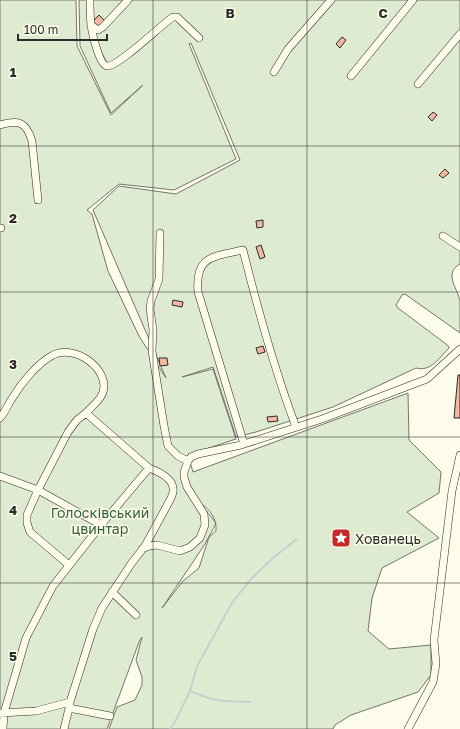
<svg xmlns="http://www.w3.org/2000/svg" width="460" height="729" viewBox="0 0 460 729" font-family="'Golos Text',sans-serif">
<rect width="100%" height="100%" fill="#fdfbea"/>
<!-- green -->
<path fill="#deebd1" stroke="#74746e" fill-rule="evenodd" d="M 0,0 L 76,0 L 77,46 L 111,115 L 143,85 L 111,113 L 80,46 L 79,0 L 460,0 L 460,264 C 443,273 458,289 460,301 C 460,311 460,322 460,333 L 405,294 L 402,295 L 396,305 L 398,308 L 446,344 L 449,347 L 449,348 C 439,358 431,372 416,368 L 333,407 L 256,432 L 236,437 L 213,367 L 182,377 L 213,369 L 236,439 L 188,455 L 193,472 L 408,393 L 409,440 L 441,472 L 439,493 L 407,512 L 439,538 L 382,568 L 372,598 L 368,631 L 389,649 L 431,645 L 431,675 L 418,692 L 351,715 L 335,725 L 333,729 L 109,729 L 117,707 L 135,700 L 142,685 L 142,677 L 136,660 L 142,637 L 139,642 L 107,729 L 0,729 ZM 191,43 L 240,160 L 176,194 L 119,186 L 93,210 L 166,378 L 139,336 L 108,271 L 92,214 L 87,210 L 119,184 L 174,190 L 236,159 L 189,44 ZM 200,503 C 210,509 217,519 216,531 L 209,537 L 199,568 L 183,581 L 162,608 L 205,544 C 208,537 213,531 216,523 Z"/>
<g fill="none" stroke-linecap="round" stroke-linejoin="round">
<!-- stream -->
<path stroke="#c7d0d0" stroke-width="2" d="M 190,691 L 211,699 L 224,701 L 250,702
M 170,729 L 176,720 L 190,691 L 197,666 L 232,603 L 250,580 L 274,557 L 297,539"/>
</g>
<!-- building -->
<path fill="#f2b8a0" stroke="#2b2b2b" d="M 99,15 L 105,21 L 97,29 L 91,23 Z
M 342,37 L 346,40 L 340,48 L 336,44 Z
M 433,112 L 437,115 L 432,121 L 428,117 Z
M 445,169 L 449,173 L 443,178 L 439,175 Z
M 263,220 L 263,227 L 257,228 L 256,221 Z
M 261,245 L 265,257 L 260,259 L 256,247 Z
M 173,300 L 183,302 L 182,307 L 172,305 Z
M 263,346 L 265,352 L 258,354 L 256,348 Z
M 159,358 L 167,358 L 168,365 L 160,366 Z
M 458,375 L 460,375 L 460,418 L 454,418 Z
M 277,416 L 278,421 L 268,422 L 267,417 Z"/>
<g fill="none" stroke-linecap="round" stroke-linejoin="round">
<defs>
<path id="minor" d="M 90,0 C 90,8 90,16 91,25 C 92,32 99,65 107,66 C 118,67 161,25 173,17 L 177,17 L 199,38
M 91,25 L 98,30 L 103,27 L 128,0
M 274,72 L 288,49 L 331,0
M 351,76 L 413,0
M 418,84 L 460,34
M 0,125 C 18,120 26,121 32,141 L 38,200
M 0,228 L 1,228
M 160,233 L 159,279 L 151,301 L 150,309 L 153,330 L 152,351 L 164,426 L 168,446 L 178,456 L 188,461
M 443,236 L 460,247
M 0,418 C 6,411 8,404 13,397 C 22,382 38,363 53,355 C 75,344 110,369 103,392 C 101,400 91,407 86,413
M 244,444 L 198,292 C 195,255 213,257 243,250 C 258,310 274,369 296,427
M 0,476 L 38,490 L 101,525
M 142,549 L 149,546 L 157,545 L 180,551 L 190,547 L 200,538 L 205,525 L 204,514 L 187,487 L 184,477 L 184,472 L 188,461 L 191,457 L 198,454 L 241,445 L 322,419 L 427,379 L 460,349
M 112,592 L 136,615
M 69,708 L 110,716
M 0,713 L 36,711 L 70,702 L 93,629 L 102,608 L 131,564 L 145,546 L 170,500 C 172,496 174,492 173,488 C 172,477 157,471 149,468 L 86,413 L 77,420 L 68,432 L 38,490 L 27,515 L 27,523 L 30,532 L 69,565
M 3,729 L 4,713 L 26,638 L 53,586 L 101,525 L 149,468
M 64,729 L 70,704
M 408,729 L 433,682 L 436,664 L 434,640 L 452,491 L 460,455"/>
</defs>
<!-- minor casing -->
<use href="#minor" stroke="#2b2b2b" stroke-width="8"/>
<!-- minor -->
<use href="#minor" stroke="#fdfbea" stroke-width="7"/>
</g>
<!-- grid -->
<path fill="none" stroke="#2b2b2b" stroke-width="1" stroke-opacity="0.55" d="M 153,0 L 153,729M 307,0 L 307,729M 0,146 L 460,146M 0,292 L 460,292M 0,437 L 460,437M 0,583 L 460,583"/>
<!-- icons -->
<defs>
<symbol id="sight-square" viewBox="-11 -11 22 22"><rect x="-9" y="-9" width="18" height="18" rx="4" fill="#c62828" stroke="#fdfbea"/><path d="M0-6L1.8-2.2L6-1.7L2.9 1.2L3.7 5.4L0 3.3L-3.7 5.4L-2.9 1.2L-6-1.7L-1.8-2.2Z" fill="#fff"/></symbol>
</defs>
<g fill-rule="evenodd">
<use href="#sight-square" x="330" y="527" width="22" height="22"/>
</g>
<g text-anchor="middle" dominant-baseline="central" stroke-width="3" stroke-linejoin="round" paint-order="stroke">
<!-- park labels -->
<g font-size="14" fill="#34623c" stroke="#fdfbea">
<text x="100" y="512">Голосківський<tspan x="100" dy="16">цвинтар</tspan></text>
</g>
<!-- poi labels -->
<g font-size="14" fill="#2b2b2b" stroke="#fdfbea" text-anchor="start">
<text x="355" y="538">Хованець</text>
</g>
</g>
<g font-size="13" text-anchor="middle" font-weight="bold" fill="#2b2b2b" stroke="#fdfbea" stroke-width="3" stroke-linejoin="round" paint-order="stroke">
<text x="230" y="18">B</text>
<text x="383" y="18">C</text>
<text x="13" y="77">1</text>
<text x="13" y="223">2</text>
<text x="13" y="369">3</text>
<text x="13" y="515">4</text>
<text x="13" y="661">5</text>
</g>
<!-- scale -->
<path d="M18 34v6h89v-6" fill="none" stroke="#2b2b2b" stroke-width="2"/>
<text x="24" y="34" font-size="12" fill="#2b2b2b" stroke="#fdfbea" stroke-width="3" paint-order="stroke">100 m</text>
</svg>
